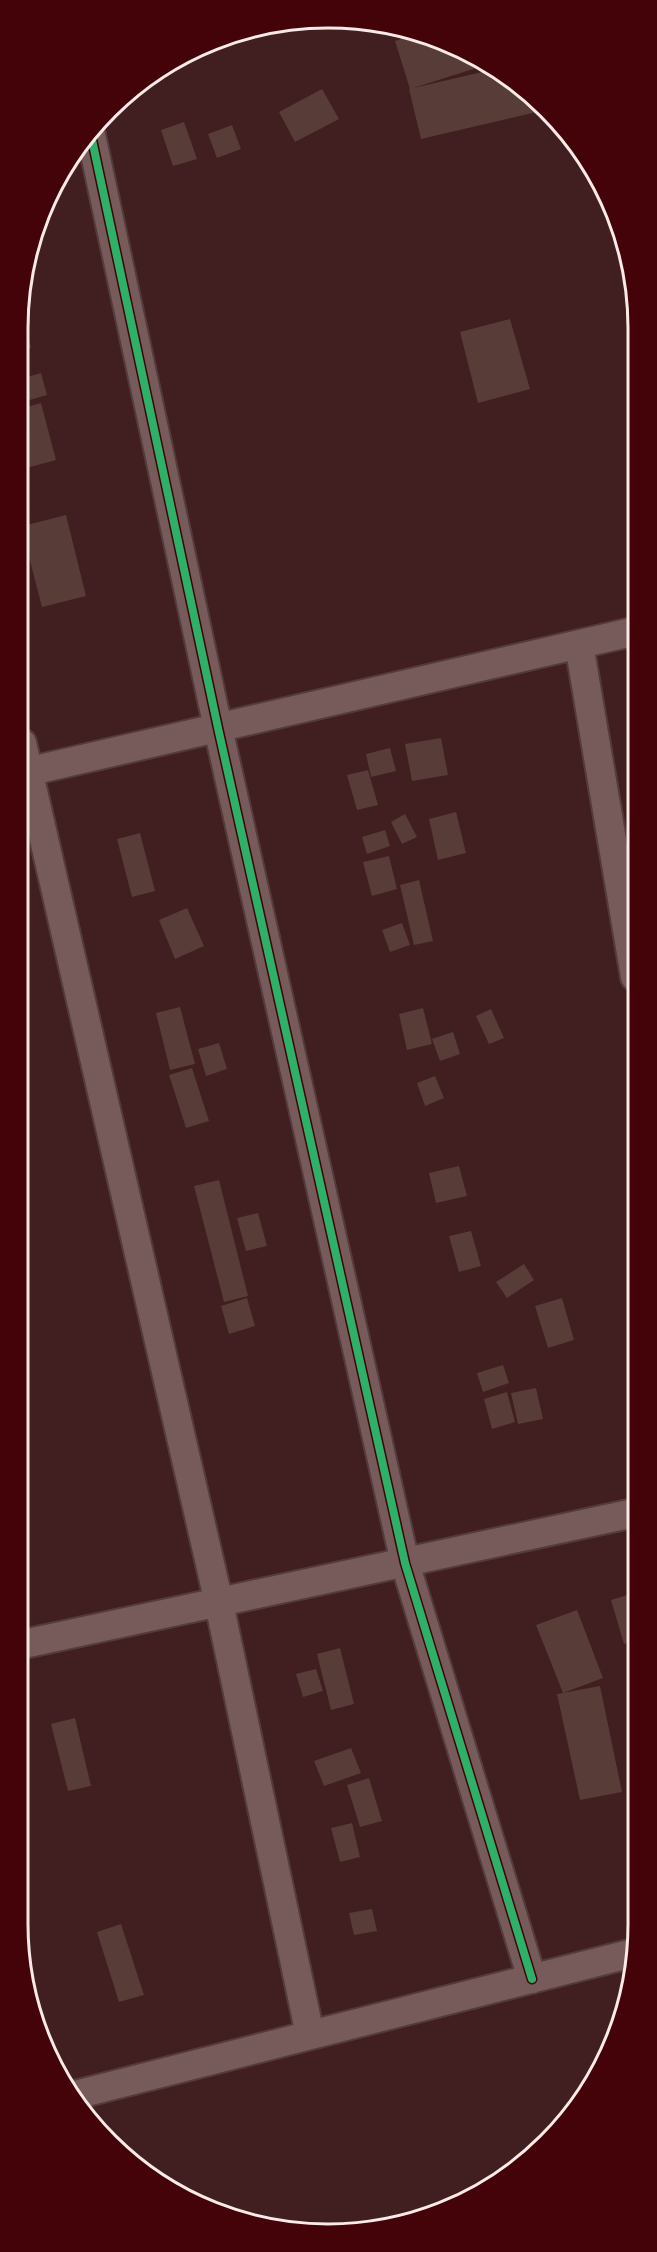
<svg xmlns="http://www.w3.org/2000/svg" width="657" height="2252" viewBox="0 0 657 2252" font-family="'Fira Sans Condensed',sans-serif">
<rect width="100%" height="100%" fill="#411e1f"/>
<!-- building -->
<path fill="#583c37" d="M 416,34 L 483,59 L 489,64 L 410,89 L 395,41 Z
M 495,69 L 545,110 L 421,139 L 409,89 Z
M 322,89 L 339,119 L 295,142 L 279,112 Z
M 184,122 L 197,159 L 173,166 L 161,130 Z
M 232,125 L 241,149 L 217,158 L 208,134 Z
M 510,319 L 530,389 L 478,403 L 460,332 Z
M 24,321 L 31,348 L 24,350 Z
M 41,373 L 47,395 L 23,402 L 24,378 Z
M 41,403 L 56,460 L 23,469 L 23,408 Z
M 66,515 L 86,596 L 42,607 L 23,534 L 23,526 Z
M 441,738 L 448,775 L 412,781 L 405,744 Z
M 390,748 L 396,771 L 371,777 L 366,754 Z
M 368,770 L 378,805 L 357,810 L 347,775 Z
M 456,812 L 466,853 L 438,860 L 429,819 Z
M 405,814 L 417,837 L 402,844 L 391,822 Z
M 385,830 L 390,846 L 367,854 L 362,837 Z
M 140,833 L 155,891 L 132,897 L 117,839 Z
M 389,856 L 397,889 L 372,896 L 363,862 Z
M 419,880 L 433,941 L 414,945 L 400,885 Z
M 187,908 L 204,946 L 175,959 L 159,920 Z
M 402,923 L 410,945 L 390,952 L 382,930 Z
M 180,1007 L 195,1064 L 170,1070 L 156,1013 Z
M 423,1008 L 432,1044 L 407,1050 L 399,1014 Z
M 491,1009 L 504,1038 L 489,1044 L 476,1016 Z
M 453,1032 L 460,1054 L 440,1061 L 432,1039 Z
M 219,1043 L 227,1069 L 206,1076 L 198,1049 Z
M 192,1068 L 209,1121 L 186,1128 L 169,1075 Z
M 435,1076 L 444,1098 L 425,1106 L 417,1083 Z
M 459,1166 L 467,1196 L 436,1203 L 429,1173 Z
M 219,1180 L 248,1296 L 224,1302 L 194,1186 Z
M 258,1213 L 267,1246 L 246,1251 L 237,1218 Z
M 471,1231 L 481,1266 L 459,1272 L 449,1236 Z
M 524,1264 L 534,1280 L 507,1298 L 496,1282 Z
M 247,1298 L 255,1326 L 229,1334 L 221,1306 Z
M 562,1298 L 574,1340 L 548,1348 L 535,1306 Z
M 503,1365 L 509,1383 L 483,1392 L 477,1373 Z
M 536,1388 L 543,1419 L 518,1424 L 511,1393 Z
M 507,1392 L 515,1422 L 492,1429 L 484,1399 Z
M 634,1593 L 634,1641 L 624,1644 L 611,1600 Z
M 577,1610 L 603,1678 L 563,1693 L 536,1625 Z
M 340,1648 L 354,1704 L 331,1710 L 317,1654 Z
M 316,1669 L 323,1691 L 303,1697 L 296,1674 Z
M 600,1686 L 622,1792 L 580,1800 L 557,1694 Z
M 75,1718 L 91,1786 L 68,1791 L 51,1724 Z
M 351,1748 L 361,1773 L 324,1786 L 314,1761 Z
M 369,1778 L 382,1821 L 360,1827 L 347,1785 Z
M 352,1823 L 360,1857 L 340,1862 L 331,1828 Z
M 372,1909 L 377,1931 L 354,1935 L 349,1913 Z
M 121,1924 L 144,1995 L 119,2002 L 97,1932 Z"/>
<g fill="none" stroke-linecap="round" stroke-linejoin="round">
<defs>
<path id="minor" d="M 91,135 L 218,728 L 405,1563 L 532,1979
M 579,644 L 635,977
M 22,743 L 219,1603 L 310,2035
M 22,773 L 636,631
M 19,1645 L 634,1513
M 75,2095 L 633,1953"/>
</defs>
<!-- minor casing -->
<use href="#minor" stroke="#533b3c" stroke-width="32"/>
<!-- minor -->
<use href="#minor" stroke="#775a5a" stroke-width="28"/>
<defs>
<path id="cycleway" d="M 91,135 L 218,728 L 405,1563 L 532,1979"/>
</defs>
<!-- cycleway casing -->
<use href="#cycleway" stroke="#430308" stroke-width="11"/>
<!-- cycleway -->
<use href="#cycleway" stroke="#2db169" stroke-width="8"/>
</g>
<!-- crop -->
<path d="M0 0H657V2252H0ZM328 28H328A300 300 0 0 1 628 328V1924A300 300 0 0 1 328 2224H328A300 300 0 0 1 28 1924V328A300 300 0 0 1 328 28Z" fill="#430308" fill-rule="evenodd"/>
<path fill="none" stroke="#fbeae8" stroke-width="3" d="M328 28H328A300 300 0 0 1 628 328V1924A300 300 0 0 1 328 2224H328A300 300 0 0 1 28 1924V328A300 300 0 0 1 328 28Z"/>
</svg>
